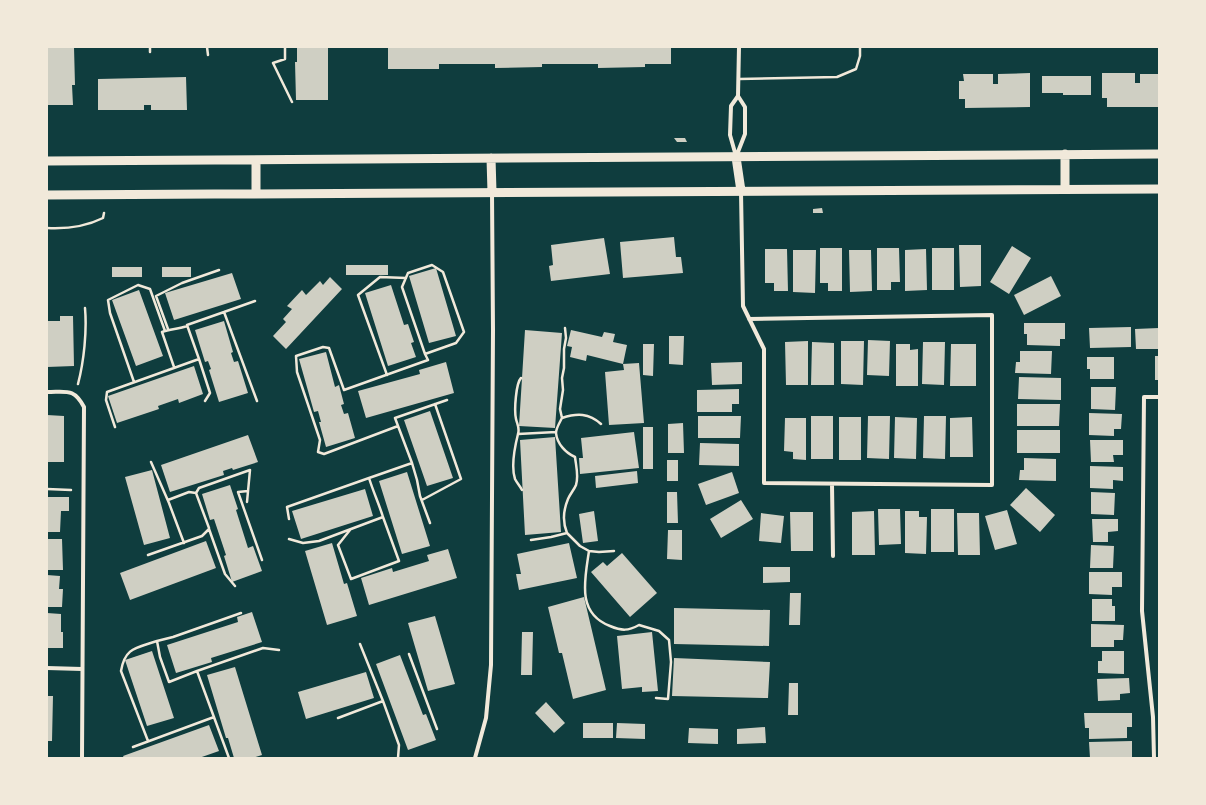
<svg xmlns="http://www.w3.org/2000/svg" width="1206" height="805" viewBox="0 0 1206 805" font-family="Commissioner,sans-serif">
<rect width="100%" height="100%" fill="#0f3d3e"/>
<!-- building -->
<path fill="#cfcfc3" d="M 47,47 L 74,47 L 75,85 L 72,85 L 73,105 L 47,105 Z
M 297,47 L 328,47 L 328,100 L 296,100 L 295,62 L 297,62 Z
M 388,47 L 671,47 L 671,64 L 645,64 L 645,67 L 598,68 L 598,64 L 542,64 L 542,67 L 495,68 L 495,64 L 439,64 L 439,69 L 388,69 Z
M 1030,73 L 1030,107 L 965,108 L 965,99 L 959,99 L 959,81 L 964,81 L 963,74 L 993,74 L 993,84 L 998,84 L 998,74 Z
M 1102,73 L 1135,73 L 1135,83 L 1140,83 L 1140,74 L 1159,74 L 1159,107 L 1107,107 L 1107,98 L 1102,98 Z
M 1042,76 L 1091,76 L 1091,95 L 1063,95 L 1063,93 L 1042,93 Z
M 186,77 L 187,110 L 151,110 L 151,105 L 144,105 L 144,110 L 98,110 L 98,79 Z
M 674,138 L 685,138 L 687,142 L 677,142 Z
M 822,208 L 823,213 L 813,213 L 813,209 Z
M 674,237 L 676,257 L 681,257 L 683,273 L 623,278 L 620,242 Z
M 604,238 L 610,274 L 551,281 L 549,266 L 553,265 L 551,245 Z
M 959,245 L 981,245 L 981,286 L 960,287 Z
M 1012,246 L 1031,258 L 1009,294 L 990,282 Z
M 820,248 L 842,248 L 842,291 L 828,291 L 828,283 L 820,283 Z
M 877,248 L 899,248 L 900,282 L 891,282 L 891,290 L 877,290 Z
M 932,248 L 954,248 L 954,290 L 932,290 Z
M 765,249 L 787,249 L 788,291 L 774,291 L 774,283 L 765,283 Z
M 926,249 L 927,290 L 905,291 L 905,250 Z
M 793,250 L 816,250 L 815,293 L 793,292 Z
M 849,250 L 871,250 L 872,291 L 850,292 Z
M 346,265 L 388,265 L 388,275 L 346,275 Z
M 112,267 L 142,267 L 142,277 L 112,277 Z
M 162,267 L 191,267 L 191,277 L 162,277 Z
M 436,268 L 456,336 L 429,343 L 409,276 Z
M 232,273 L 241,299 L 174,320 L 165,293 Z
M 1051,276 L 1061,296 L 1024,315 L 1014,295 Z
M 330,277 L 342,289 L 286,349 L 273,336 L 286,322 L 283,319 L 292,309 L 287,306 L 302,290 L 306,295 L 320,281 L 323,285 Z
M 391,285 L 404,325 L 408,324 L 414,342 L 411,343 L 416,357 L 388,366 L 365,293 Z
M 139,290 L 163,356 L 136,366 L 112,300 Z
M 60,316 L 73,316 L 74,366 L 47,367 L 47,321 L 60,321 Z
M 224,321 L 233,352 L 231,353 L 234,362 L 238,361 L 248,393 L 219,402 L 209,370 L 211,369 L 208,361 L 205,362 L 195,330 Z
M 1024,323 L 1065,323 L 1065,339 L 1060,339 L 1060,346 L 1027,345 L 1027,334 L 1024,334 Z
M 1131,327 L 1131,347 L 1090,348 L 1089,328 Z
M 1159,328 L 1159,349 L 1136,349 L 1135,329 Z
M 525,330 L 562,333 L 555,428 L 519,426 Z
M 571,330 L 602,337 L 604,332 L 615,334 L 613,342 L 627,345 L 623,364 L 587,355 L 586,361 L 570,357 L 572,347 L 567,346 Z
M 669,336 L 684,336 L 683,365 L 669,364 Z
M 868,340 L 890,341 L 889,376 L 867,375 Z
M 808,341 L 808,385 L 786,385 L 785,342 Z
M 841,341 L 864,341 L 863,385 L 841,384 Z
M 812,342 L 834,343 L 834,385 L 811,385 Z
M 923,342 L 945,342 L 944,385 L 922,384 Z
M 643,344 L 654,344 L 653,376 L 643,375 Z
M 896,344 L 910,344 L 910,350 L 918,349 L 918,386 L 896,386 Z
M 951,344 L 976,344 L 976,386 L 950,386 Z
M 1020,351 L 1052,351 L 1051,374 L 1015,373 L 1016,362 L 1020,362 Z
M 326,352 L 335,387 L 339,385 L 344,404 L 341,405 L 344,414 L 348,413 L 355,438 L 326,447 L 319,422 L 321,422 L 318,411 L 314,412 L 299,359 Z
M 1155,356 L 1159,356 L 1159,380 L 1155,380 Z
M 1087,357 L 1114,357 L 1114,379 L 1090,379 L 1090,369 L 1087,369 Z
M 446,362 L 454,393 L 366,418 L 358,391 L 420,374 L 419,370 Z
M 742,362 L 742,384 L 712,385 L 711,363 Z
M 639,363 L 644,423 L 609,425 L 605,372 L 624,370 L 623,364 Z
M 194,366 L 203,394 L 179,403 L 178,399 L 158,406 L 159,409 L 117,423 L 108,396 Z
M 1019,377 L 1061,378 L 1061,400 L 1018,399 Z
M 1091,387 L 1116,387 L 1115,410 L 1091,409 Z
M 739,389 L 739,404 L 732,404 L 732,412 L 697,412 L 697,390 Z
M 1017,404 L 1060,404 L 1059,426 L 1017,426 Z
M 430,411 L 453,478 L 427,486 L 404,420 Z
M 1089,413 L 1122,414 L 1121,429 L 1114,429 L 1114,436 L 1089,435 Z
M 47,415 L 64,416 L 64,462 L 47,462 Z
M 698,416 L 741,416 L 740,438 L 698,438 Z
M 811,416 L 833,416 L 833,459 L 811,459 Z
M 868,416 L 890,416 L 889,459 L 867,458 Z
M 924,416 L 946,416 L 945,459 L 923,458 Z
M 839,417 L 861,417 L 861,460 L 839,460 Z
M 895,417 L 917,418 L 916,459 L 894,458 Z
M 972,417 L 973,457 L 950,457 L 950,418 Z
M 785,418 L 806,418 L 806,460 L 793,459 L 793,452 L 784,451 Z
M 683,423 L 684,453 L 668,453 L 668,424 Z
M 643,427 L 653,427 L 653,469 L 643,469 Z
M 1017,430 L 1060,430 L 1060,453 L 1017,453 Z
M 634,432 L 639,468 L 580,474 L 579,458 L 583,458 L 581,438 Z
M 248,435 L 258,462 L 233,470 L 232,468 L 223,471 L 224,475 L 170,492 L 161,465 Z
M 555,437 L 561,532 L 525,535 L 520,440 Z
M 1090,440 L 1123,440 L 1123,455 L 1113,455 L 1114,462 L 1091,462 Z
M 700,443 L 739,444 L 739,466 L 699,465 Z
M 1024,458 L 1056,459 L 1056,481 L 1019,480 L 1020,470 L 1024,470 Z
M 667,460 L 678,460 L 678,481 L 667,481 Z
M 1090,466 L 1123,467 L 1123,481 L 1113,480 L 1113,489 L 1090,488 Z
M 152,470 L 170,538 L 144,545 L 125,477 Z
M 637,471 L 638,483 L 596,488 L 595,476 Z
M 407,472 L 430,546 L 402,554 L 379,481 Z
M 732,472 L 739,493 L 706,505 L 698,484 Z
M 230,485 L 238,509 L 236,510 L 248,548 L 253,546 L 262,571 L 232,582 L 224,556 L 226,555 L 214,519 L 210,520 L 202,494 Z
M 1026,488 L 1055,515 L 1040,532 L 1010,505 Z
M 365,489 L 373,516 L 301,539 L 292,511 Z
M 667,492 L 677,492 L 678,523 L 667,523 Z
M 1091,492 L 1115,493 L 1114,515 L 1091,514 Z
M 47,497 L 69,497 L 69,511 L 61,511 L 60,532 L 47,532 Z
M 741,500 L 753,519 L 721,538 L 710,519 Z
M 878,509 L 900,509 L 901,544 L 879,545 Z
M 931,509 L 954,509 L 954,552 L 931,552 Z
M 1007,510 L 1017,544 L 995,550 L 985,516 Z
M 594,511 L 598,541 L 583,543 L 579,514 Z
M 874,511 L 875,555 L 852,555 L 852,512 Z
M 905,511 L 919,511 L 919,517 L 927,517 L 926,554 L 905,553 Z
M 790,512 L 813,512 L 813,551 L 791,551 Z
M 761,513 L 784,516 L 781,543 L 759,541 Z
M 957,513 L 979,513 L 980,555 L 958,555 Z
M 1092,519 L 1118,519 L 1118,531 L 1108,532 L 1108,542 L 1093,542 Z
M 668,530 L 682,530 L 682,560 L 667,559 Z
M 47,539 L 62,539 L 63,570 L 47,570 Z
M 206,541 L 216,568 L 130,600 L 120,573 Z
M 332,543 L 344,584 L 347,583 L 357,616 L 327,625 L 305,551 Z
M 569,543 L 577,578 L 519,590 L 516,574 L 521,574 L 517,554 Z
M 1091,545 L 1114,546 L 1113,568 L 1090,568 Z
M 448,549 L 457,578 L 369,605 L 361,578 L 392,568 L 393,572 L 429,561 L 427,555 Z
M 622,553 L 657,593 L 630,617 L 591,572 L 603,562 L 607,566 Z
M 763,567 L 790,567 L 790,582 L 763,583 Z
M 1089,572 L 1122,572 L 1122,587 L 1112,587 L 1112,595 L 1089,594 Z
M 47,575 L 60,576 L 59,589 L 63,589 L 62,607 L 47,607 Z
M 790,593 L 801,593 L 800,625 L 789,625 Z
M 584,597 L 606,690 L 573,699 L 562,653 L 559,653 L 548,607 Z
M 1092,599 L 1112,599 L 1112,606 L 1115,606 L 1115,621 L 1092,621 Z
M 674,608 L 770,610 L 769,646 L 674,644 Z
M 252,612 L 262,642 L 211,658 L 212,662 L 176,673 L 167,645 L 238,622 L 237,617 Z
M 47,613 L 61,614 L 61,632 L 63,632 L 63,648 L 47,648 Z
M 435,616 L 455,684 L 428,691 L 408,623 Z
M 1091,624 L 1124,625 L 1123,640 L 1114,640 L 1114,647 L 1091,647 Z
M 522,632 L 533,632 L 532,675 L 521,675 Z
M 652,632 L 658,691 L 642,692 L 642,687 L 622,689 L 617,636 Z
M 152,651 L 174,718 L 147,726 L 125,660 Z
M 1102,651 L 1124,651 L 1124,674 L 1098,673 L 1098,661 L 1102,661 Z
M 400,655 L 423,715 L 426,714 L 436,740 L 408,750 L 376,664 Z
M 674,658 L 770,662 L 768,698 L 672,696 Z
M 235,667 L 262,755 L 252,758 L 234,758 L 228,738 L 226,738 L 207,675 Z
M 366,672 L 374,698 L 306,719 L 298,692 Z
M 1129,678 L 1130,693 L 1120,694 L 1120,700 L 1098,701 L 1097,679 Z
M 789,683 L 798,683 L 798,715 L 788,715 Z
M 47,696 L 53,696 L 52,741 L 47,741 Z
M 546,702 L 565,723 L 554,733 L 535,713 Z
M 1084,713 L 1132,713 L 1132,727 L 1127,727 L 1127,738 L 1089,739 L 1089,728 L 1085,728 Z
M 583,723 L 613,723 L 613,738 L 583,738 Z
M 617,723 L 645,724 L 645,739 L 616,738 Z
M 209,725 L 219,751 L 199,758 L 124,758 L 123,756 Z
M 765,727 L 766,743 L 737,744 L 737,729 Z
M 689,728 L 718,729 L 718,744 L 688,743 Z
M 1132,741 L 1132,757 L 1090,758 L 1089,742 Z"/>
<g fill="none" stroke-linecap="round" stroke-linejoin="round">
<!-- path -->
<path stroke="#f1e9da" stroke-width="2.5" d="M 150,47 L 150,52
M 207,47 L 208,55
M 285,47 L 285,59 L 273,63 L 292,102
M 47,228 C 67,229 85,227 103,218 L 104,213
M 255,301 L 224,312 L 257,401
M 168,329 L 156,296 L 182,283 L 219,270
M 199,359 L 187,325 L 224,312
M 174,367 L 162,332 C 170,329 179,329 187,326
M 387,375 L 358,295 L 380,277 L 406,278
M 134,382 L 110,313 L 108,300 L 138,285 L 150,289 L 165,331
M 78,384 C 84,361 87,331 85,308
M 562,418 L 560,409 L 563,390 L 562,378 L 564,368 L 564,349 L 566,338 L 565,328
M 398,426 L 324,454 L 318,452 L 320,440 L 297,372 L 296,356 L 323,347 L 329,348 L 344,390 L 428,360 L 425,354 L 456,343 L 464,332 L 443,272 L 432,265 L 408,273 L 402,287 L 425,354
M 115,427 L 106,400 L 107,392 L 199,359 L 210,393 L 205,401
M 518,434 C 520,428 517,424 516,419 C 514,410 516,383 521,378
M 151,462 L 169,503 L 184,543
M 412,463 L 395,418 L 447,400
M 369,478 L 412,463 L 417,480 L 420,496 L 430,523
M 47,489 L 71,490
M 522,490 C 520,486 517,483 515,479 C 511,467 515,446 518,434 L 556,432
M 248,491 L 238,492 L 262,560
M 196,493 L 199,488 L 250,470 L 247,502
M 168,500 L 189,492 L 196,493 L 209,528
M 422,500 L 461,479 L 435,404
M 289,519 L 287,507 L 369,478 C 373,491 379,504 383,517 L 319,541 L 303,543 L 289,539
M 350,530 L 338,545 L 351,579 L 399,561 L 383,517
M 567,533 C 562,521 563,511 568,499 C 570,494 574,490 576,485 C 579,476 576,466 575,457 C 566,453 557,444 556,433 C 556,428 560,422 562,418 C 577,413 589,413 601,424
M 531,540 L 551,537 L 567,533 L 580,546 L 589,551
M 614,551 L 599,552 L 589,551 C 585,579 576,613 610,626 C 622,631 628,631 639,625 L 659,631 L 669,640 L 671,662 L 668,699 L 656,698
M 148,555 L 202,536 L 209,529 L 225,574 L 235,586
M 360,644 L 383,701
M 409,654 L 437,729
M 197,671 L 263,648 L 279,650
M 338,718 L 383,701 L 399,745 L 398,758
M 148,741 L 121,671 C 125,647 137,648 157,641
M 133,747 L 214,717
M 229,758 L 197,671 L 169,682 L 160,657 L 157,641 L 173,637 L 241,613"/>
<!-- service -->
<path stroke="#f1e9da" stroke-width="2.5" d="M 739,79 L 837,77 L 856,69 L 860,56 L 860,47"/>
<!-- minor -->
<path stroke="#f1e9da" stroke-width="4" d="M 736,156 L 730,135 L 731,106 L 738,96
M 736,157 L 745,134 L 745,107 L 738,96 L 739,47
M 741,192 L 743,306 L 764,349 L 764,483 L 992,485 L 992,315 L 749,319
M 47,392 C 67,392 74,388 84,407 L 82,758
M 832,484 L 833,556
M 47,668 L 82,669
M 475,758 L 486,718 L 491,665 L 493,330 L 492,193
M 1154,758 L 1153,717 L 1142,611 L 1144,397 L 1159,397"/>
<!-- primary -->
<path stroke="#f1e9da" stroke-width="9" d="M 1065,154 L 1065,189
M 736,157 L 741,191
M 491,158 L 492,192
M 256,160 L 256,194
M 47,161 L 1159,154
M 47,195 L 1159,189"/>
</g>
<!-- border -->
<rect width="1206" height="805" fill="none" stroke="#f1e9da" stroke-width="96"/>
</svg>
